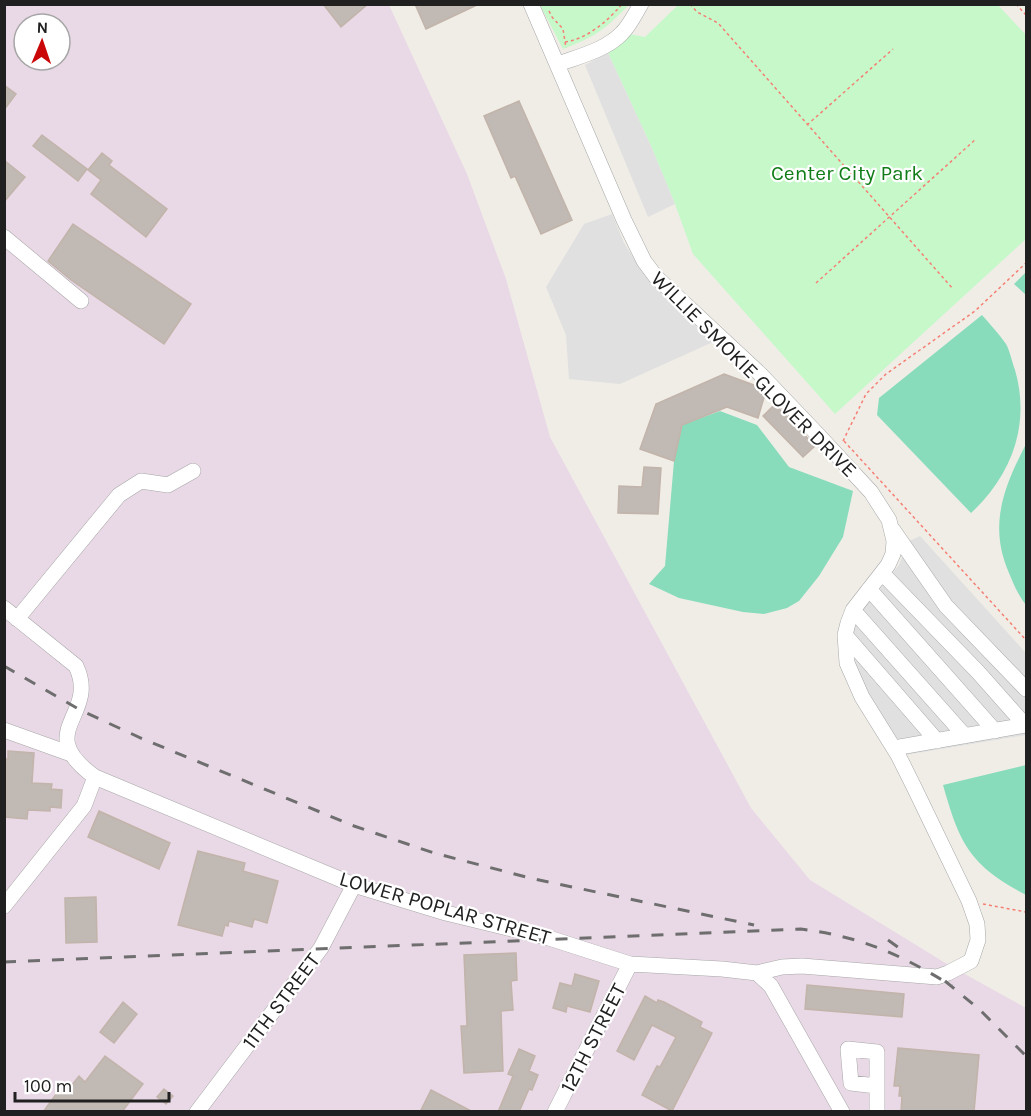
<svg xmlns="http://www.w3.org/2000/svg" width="1031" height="1116" viewBox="0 0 1031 1116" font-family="Karla,sans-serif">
<rect width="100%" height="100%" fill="#f0ede7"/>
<!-- industrial -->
<path fill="#e9d9e6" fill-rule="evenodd" d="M 5,5 L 389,5 L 467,174 L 506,279 L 550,437 L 751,808 L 810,880 L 952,967 L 1026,1008 L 1026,1111 L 5,1112 ZM 24,24 L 60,24 L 60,60 L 24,60 Z"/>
<!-- park -->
<path fill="#c6f8ca" d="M 540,5 L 629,5 C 604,30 597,36 563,49 Z
M 678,5 L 998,5 L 1026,35 L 1026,239 L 835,414 L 693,254 L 675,204 L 651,146 L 608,53 L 629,34 L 645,37 Z"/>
<!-- pitch -->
<path fill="#88dcbb" d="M 1026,272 L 1026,295 L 1014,284 Z
M 982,315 C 990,324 999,334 1006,344 C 1010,351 1012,362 1015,370 C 1031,425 1011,476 971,513 L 877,415 L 879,398 Z
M 720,411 L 757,425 L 789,467 L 853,491 L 843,537 L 819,576 L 799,601 L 787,608 L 764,614 L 743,612 L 679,598 L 649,584 L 665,566 L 674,461 L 682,425 Z
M 1026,444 L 1026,605 C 1018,595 1014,585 1009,573 C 988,525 1004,487 1026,444 Z
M 1026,765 L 1026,895 C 970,865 960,845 943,785 Z"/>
<!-- parking -->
<path fill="#e0e0e0" d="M 608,53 L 651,146 L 675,204 L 648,217 L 585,65 Z
M 612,214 L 624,243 L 640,268 L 662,294 L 713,342 L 620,384 L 569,379 L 566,335 L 546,287 L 584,224 Z
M 920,536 L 1026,653 L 1026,735 L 905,755 L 868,697 L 851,657 L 852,629 L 860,612 L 878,592 L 899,565 L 909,541 Z"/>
<!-- building -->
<path fill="#c1b9b3" stroke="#c2b4aa" stroke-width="1.5" d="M 323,4 L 368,4 L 341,27 Z
M 415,4 L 479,4 L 426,29 Z
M 4,85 L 16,94 L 4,110 Z
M 519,101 L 572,220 L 541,234 L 515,176 L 511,178 L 484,116 Z
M 42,135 L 87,169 L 78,181 L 33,146 Z
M 102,153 L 112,161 L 109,165 L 167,209 L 146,237 L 91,194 L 101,180 L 88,170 Z
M 4,160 L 25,177 L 4,202 Z
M 73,224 L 191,304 L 164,344 L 71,280 L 48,261 Z
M 724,374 L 759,387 L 765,394 L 758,418 L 727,407 L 682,425 L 674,461 L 640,449 L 656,404 Z
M 775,404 L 815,446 L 803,457 L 763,416 Z
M 644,467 L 661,468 L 658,514 L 618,513 L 619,486 L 642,487 Z
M 8,751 L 34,753 L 32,783 L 52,784 L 51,789 L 62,790 L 61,808 L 50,807 L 50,811 L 28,810 L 27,819 L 4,817 L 4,759 L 8,759 Z
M 99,811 L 170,843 L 159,869 L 88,837 Z
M 198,851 L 245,863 L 243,871 L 278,881 L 267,923 L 254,919 L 252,927 L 229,921 L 228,926 L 225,925 L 222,936 L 178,925 Z
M 96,897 L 97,942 L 66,943 L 65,898 Z
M 516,953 L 517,980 L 511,981 L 513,1010 L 501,1011 L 503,1071 L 464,1073 L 461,1026 L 467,1026 L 464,955 Z
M 575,974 L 599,981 L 590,1012 L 567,1006 L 566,1012 L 553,1008 L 560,983 L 572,986 Z
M 807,985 L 904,994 L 902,1017 L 805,1009 Z
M 645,996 L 657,1003 L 658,1000 L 664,1002 L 702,1022 L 700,1027 L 712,1033 L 672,1111 L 642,1095 L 657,1066 L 660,1067 L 676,1037 L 652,1025 L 634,1060 L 617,1051 Z
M 123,1002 L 137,1014 L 114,1043 L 100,1032 Z
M 898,1048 L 979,1055 L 974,1112 L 901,1112 L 902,1096 L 899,1096 L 900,1086 L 894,1086 Z
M 519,1049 L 535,1056 L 529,1071 L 538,1075 L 532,1090 L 529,1089 L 519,1112 L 498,1112 L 513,1076 L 508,1074 Z
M 105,1056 L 143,1084 L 122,1112 L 43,1112 L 65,1082 L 71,1086 L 79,1076 L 85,1082 Z
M 164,1089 L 173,1096 L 166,1104 L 157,1097 Z
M 431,1090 L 473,1112 L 420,1112 Z"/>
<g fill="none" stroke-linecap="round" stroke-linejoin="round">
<defs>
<path id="minor" d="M 531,4 L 624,220 L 644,261 L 656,277 L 760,374 L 821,438 L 871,492 L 889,520 L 894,541 L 893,554 L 888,565 L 853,610 L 848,623 L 845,635 L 847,663 L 862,697 L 898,755 L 914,787 L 969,901 L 977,924 L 978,940 L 971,961 L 948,973 L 937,977 L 802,966 L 782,967 L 757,973
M 558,64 C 580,56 606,50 622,33 C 630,25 635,14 641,4
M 4,237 L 81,301
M 893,530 L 946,606 L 1026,689
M 882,573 L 978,672 L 1025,725
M 869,589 L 995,731
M 4,608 L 76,666 C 100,716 31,731 95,777 L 354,885 L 446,913 L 549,938 L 630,964 L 722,969 L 757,973 L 771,986 L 842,1112
M 853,610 L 965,736
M 17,619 L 119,495 L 141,481 L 168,485 L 193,471
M 845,635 L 937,741
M 4,730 L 71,754
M 894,748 L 1026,725
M 4,906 L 84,806 L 95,777
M 876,1086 L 851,1083 L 848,1049 L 877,1052 L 877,1112
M 197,1112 L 321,948 L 354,885
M 555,1112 L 630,964"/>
</defs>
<!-- minor casing -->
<use href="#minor" stroke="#a7a7a7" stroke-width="16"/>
<!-- path -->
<path stroke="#f57f73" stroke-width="1.5" stroke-dasharray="3 3" stroke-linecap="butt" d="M 690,4 L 697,12 L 718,23 L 953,289
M 1016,4 L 1026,15
M 549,11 L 552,17 L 563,29 L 566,48
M 565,42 C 587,39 608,21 622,4
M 807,125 L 893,49
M 816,283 L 976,139
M 843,441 L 866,394 L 886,374 L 975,311 L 1026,263
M 844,441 L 1026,640
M 983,904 L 1026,912"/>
<!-- minor -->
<use href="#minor" stroke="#fff" stroke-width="15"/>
<!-- rail -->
<path stroke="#6e6e6e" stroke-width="3" stroke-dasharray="12 12" stroke-linecap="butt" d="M 4,666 L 82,711 L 143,739 L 354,826 L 434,853 L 534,879 L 754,925
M 888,940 L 906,953
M 4,962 L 801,929 C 862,937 900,954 952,986
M 945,981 L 980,1010 L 1026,1056"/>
</g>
<g text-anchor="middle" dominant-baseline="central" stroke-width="4.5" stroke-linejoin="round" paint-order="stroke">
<!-- park labels -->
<g font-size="21" fill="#107d18" stroke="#fff">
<text x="847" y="173">Center City Park</text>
</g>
<!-- street labels -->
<g font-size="21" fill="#202020" stroke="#fff">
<text transform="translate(754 374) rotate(45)">WILLIE SMOKIE GLOVER DRIVE</text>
<text transform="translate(445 908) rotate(16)">LOWER POPLAR STREET</text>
<text transform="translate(281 1001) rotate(-53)">11TH STREET</text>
<text transform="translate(593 1038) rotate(-63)">12TH STREET</text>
</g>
</g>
<!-- border -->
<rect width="1031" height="1116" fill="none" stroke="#202020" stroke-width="12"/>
<!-- north arrow -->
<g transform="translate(42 42) rotate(2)"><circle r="28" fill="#ffffff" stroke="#a6a6a6" stroke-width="1.5"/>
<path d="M0-4.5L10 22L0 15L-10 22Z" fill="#c90709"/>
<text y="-9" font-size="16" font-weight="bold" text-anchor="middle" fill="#202020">N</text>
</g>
<!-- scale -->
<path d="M15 1092v9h154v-9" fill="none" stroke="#202020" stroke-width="3"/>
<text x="24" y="1092" font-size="18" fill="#202020" stroke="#ffffff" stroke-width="4.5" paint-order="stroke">100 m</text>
</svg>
